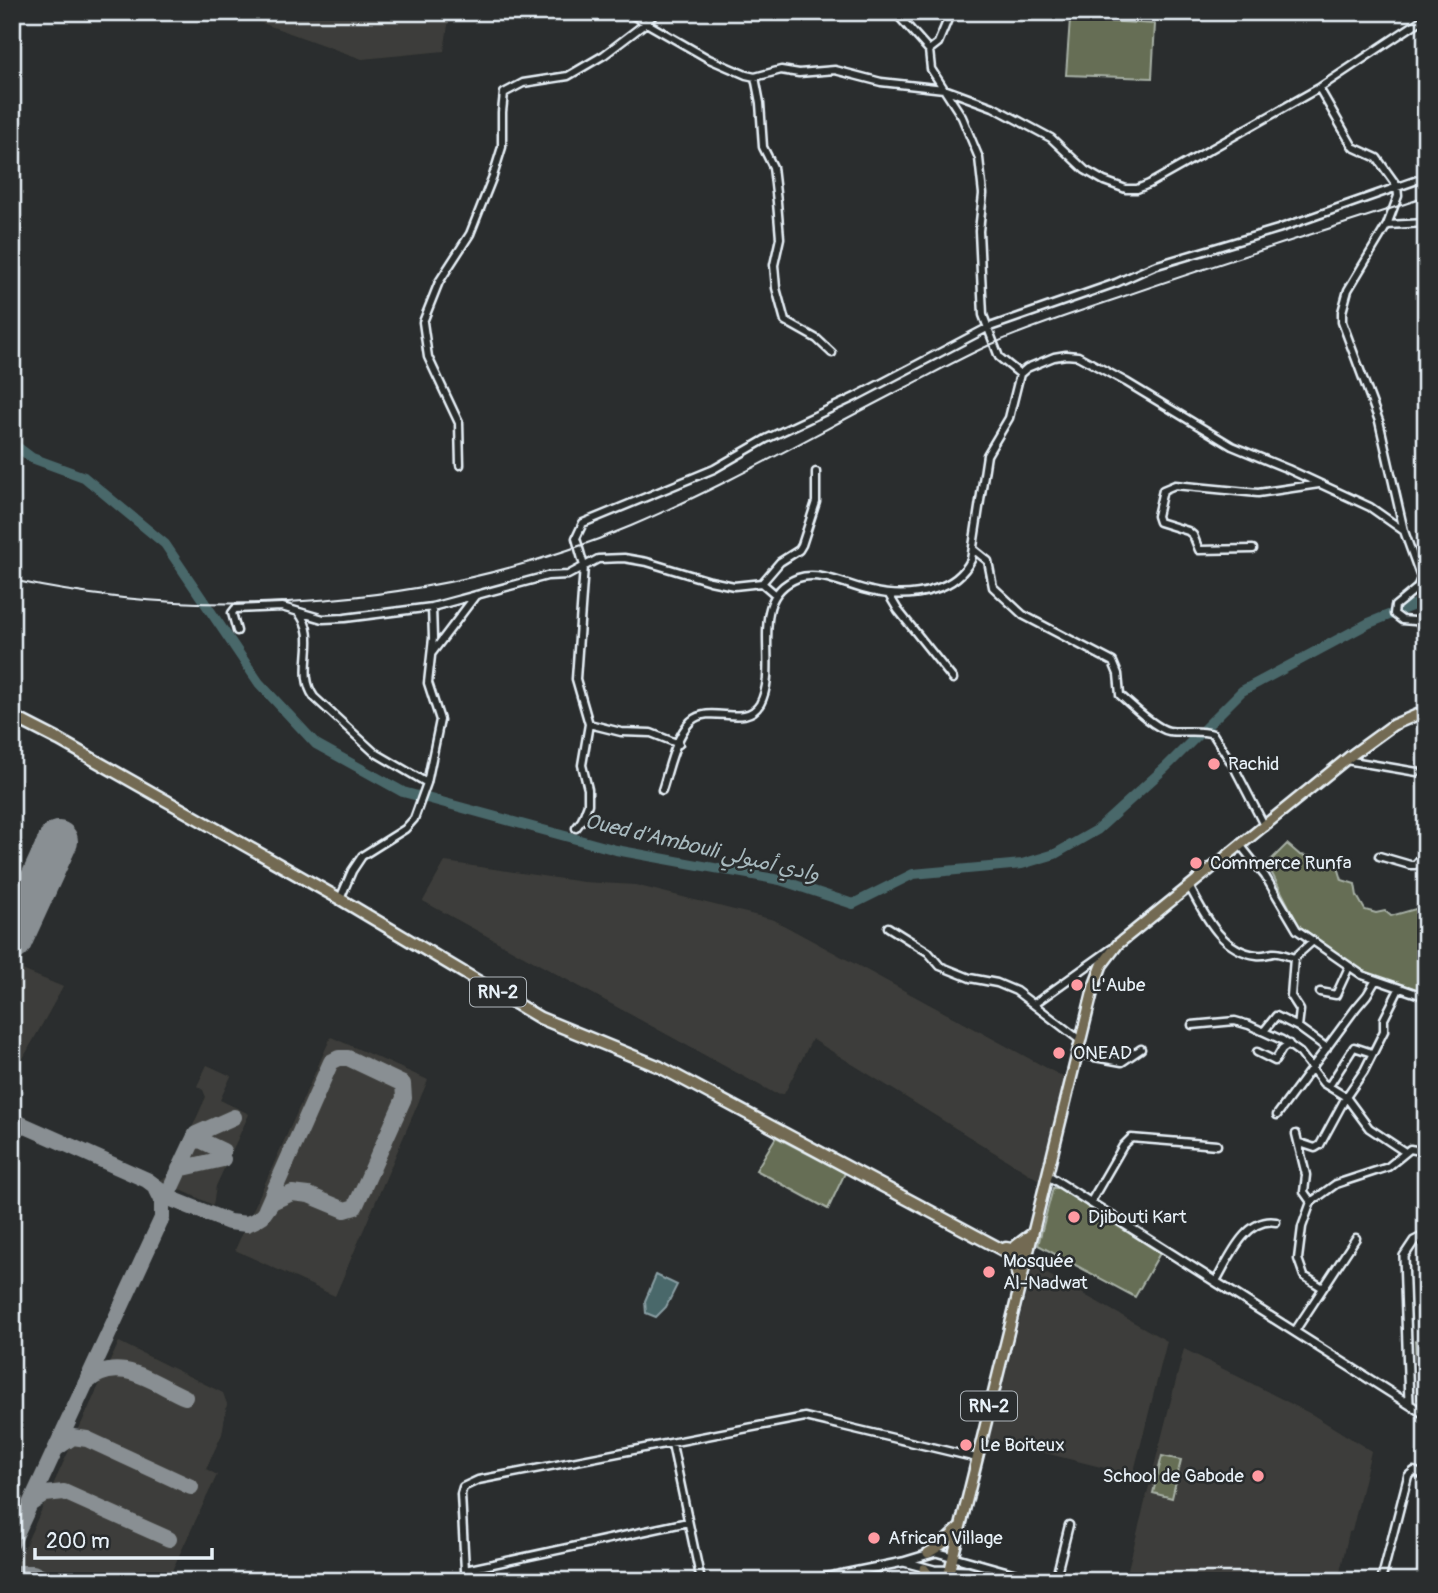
<svg xmlns="http://www.w3.org/2000/svg" width="1438" height="1593" viewBox="0 0 1438 1593" font-family="Pangolin,'Playpen Sans Arabic',sans-serif">
<rect width="100%" height="100%" fill="#2a2d2e"/>
<filter id="ink" filterUnits="userSpaceOnUse"><feTurbulence type="fractalNoise" baseFrequency=".0143" numOctaves="2"/><feDisplacementMap in="SourceGraphic" scale="14" xChannelSelector="R" yChannelSelector="G"/><feConvolveMatrix kernelMatrix="1 2 1 2 8 2 1 2 1" color-interpolation-filters="sRGB"/></filter>
<g filter="url(#ink)">
<!-- built -->
<path fill="#3e3e3a" d="M 253,12 L 450,12 L 444,51 L 362,59 L 251,19 Z
M 445,862 L 583,882 L 635,885 L 774,920 L 1065,1078 L 1039,1180 L 812,1039 L 784,1094 L 774,1093 L 423,901 Z
M 15,967 L 63,987 L 12,1078 L 12,972 Z
M 331,1037 L 428,1080 L 335,1296 L 235,1250 Z
M 207,1065 L 231,1076 L 220,1100 L 249,1114 L 216,1186 L 213,1205 L 160,1180 L 170,1176 L 206,1097 L 203,1090 L 197,1086 Z
M 1033,1266 L 1167,1341 L 1133,1475 L 989,1439 Z
M 119,1342 L 223,1393 L 227,1404 L 222,1434 L 206,1469 L 217,1475 L 167,1581 L 12,1581 L 12,1574 Z
M 1184,1349 L 1313,1415 L 1371,1451 L 1352,1531 L 1349,1532 L 1338,1581 L 1125,1581 Z"/>
<!-- green -->
<path fill="#666e54" stroke="#a7b0a6" stroke-width="2" d="M 1070,19 L 1155,24 L 1152,78 L 1066,75 Z
M 1287,844 L 1300,855 L 1336,860 L 1342,880 L 1355,884 L 1357,896 L 1365,910 L 1376,913 L 1385,911 L 1391,916 L 1426,906 L 1426,992 L 1366,973 L 1299,926 L 1267,864 Z
M 776,1137 L 845,1173 L 828,1209 L 756,1170 Z
M 1053,1188 L 1058,1188 L 1160,1253 L 1135,1297 L 1038,1245 Z
M 1426,1335 L 1426,1404 L 1418,1399 L 1415,1341 Z
M 1162,1456 L 1181,1460 L 1172,1498 L 1153,1493 Z"/>
<!-- water -->
<path fill="#49676a" stroke="#899ea3" stroke-width="2" d="M 656,1275 L 677,1285 L 666,1307 L 656,1317 L 646,1313 L 645,1301 Z"/>
<g fill="none" stroke-linecap="round" stroke-linejoin="round">
<!-- river -->
<path stroke="#49676a" stroke-width="10" d="M 12,443 L 32,458 L 84,477 L 165,544 L 259,683 L 316,744 L 403,792 L 418,796
M 427,798 L 616,850 L 780,880 L 853,904 L 913,874 L 1022,864 L 1055,854 L 1097,830 L 1166,767 L 1242,691 L 1369,623 L 1426,600"/>
<!-- taxiway -->
<path stroke="#898f93" stroke-width="16" d="M 12,1120 L 147,1180 L 174,1200 L 229,1222 L 247,1224 L 254,1221 L 262,1216 L 272,1202 L 292,1193 L 309,1195 L 345,1210 L 355,1207 L 404,1098 L 403,1084 L 348,1058 L 339,1058 L 331,1062 L 266,1209
M 192,1142 L 200,1140 L 223,1151
M 179,1169 L 223,1159
M 167,1196 L 196,1134 L 234,1117
M 86,1383 C 117,1353 153,1383 185,1397
M 57,1448 L 73,1437 L 87,1439 L 191,1487
M 30,1504 L 45,1494 L 64,1492 L 169,1539
M 12,1543 L 162,1218 L 162,1200 L 157,1190
M 12,1573 L 33,1573 L 49,1581"/>
<!-- runway -->
<path stroke="#898f93" stroke-width="40" d="M 12,941 L 58,841"/>
<defs>
<path id="minor" d="M 627,12 L 709,59 L 746,75 L 755,77 L 781,70 L 799,73 L 835,70 L 881,82 L 944,89 L 993,107 L 1051,138 L 1085,170 L 1104,181 L 1126,189 L 1137,189 L 1149,184 L 1319,88 L 1426,17
M 895,12 L 929,50
M 951,12 L 938,43 L 929,50 L 931,69 L 962,117 L 979,158 L 983,194 L 979,231 L 983,315 L 999,357 L 1020,374
M 755,77 L 760,103 L 763,147 L 773,167 L 777,202 L 780,238 L 774,265 L 776,288 L 785,321 L 817,339 L 832,353
M 1319,88 L 1353,147 L 1377,158 L 1397,186 L 1398,196 L 1387,225 L 1348,290 L 1342,312 L 1342,322 L 1379,421 L 1404,531 L 1421,578 L 1417,588 L 1395,606 L 1394,614 L 1402,620 L 1426,622
M 1387,225 L 1426,223
M 460,465 L 459,423 L 428,357 L 423,322 L 439,282 L 470,234 L 493,176 L 502,147 L 502,112 L 504,93 L 523,83 L 568,76 L 604,55 L 646,23 L 656,12
M 973,549 L 988,561 L 993,587 L 1023,615 L 1113,662 L 1118,674 L 1120,695 C 1131,705 1156,729 1169,731 C 1184,733 1199,729 1213,734 L 1234,767 L 1265,827
M 1253,549 L 1199,550 L 1193,535 L 1188,531 L 1159,522 L 1157,516 L 1163,490 L 1175,485 L 1258,493 L 1319,484
M 1416,561 L 1426,548
M 762,583 L 776,595
M 889,595 L 898,610 L 953,679
M 298,612 C 321,638 295,670 314,697 L 374,752 L 427,783
M 237,631 L 232,613 L 235,609 L 282,607 L 323,619 L 345,618 L 432,607 L 547,576 L 568,575 L 598,559 L 624,558 L 647,562 L 710,581 L 734,586 L 762,583 L 780,562 L 799,550 L 802,545 L 816,502 L 816,472
M 432,653 L 476,595
M 589,724 L 621,732 L 651,733 L 679,744
M 1346,760 L 1417,772
M 662,790 C 669,769 675,737 691,721 C 711,703 745,729 760,704 C 781,666 745,598 798,578 C 820,570 850,587 871,591 C 892,596 914,596 935,589 C 951,584 963,576 971,560 L 987,455 L 1009,418 L 1020,374 L 1027,368 L 1054,357 L 1066,355 L 1078,356 L 1126,382 L 1232,446 L 1288,469 L 1370,507 L 1404,531
M 576,828 L 582,820 L 588,804 L 588,789 L 582,765 L 589,724 L 576,679 L 584,566 L 576,538 L 583,523 L 714,469 L 766,439 L 855,397 L 987,328 L 1116,283 L 1154,266 L 1278,229 L 1426,177
M 1241,846 L 1265,876 L 1297,930 L 1362,975 L 1426,997
M 1379,856 L 1410,865 L 1415,865 L 1426,852
M 1190,888 C 1205,915 1221,951 1257,955 C 1263,956 1267,954 1273,953 C 1279,952 1288,956 1294,958
M 340,899 L 352,871 L 362,856 L 405,829 L 414,819 L 427,783 L 440,720 L 428,683 L 433,638 L 432,607
M 888,927 L 928,952 L 940,966 L 970,978 L 997,983 L 1016,991 L 1081,1041
M 1313,941 L 1294,958 L 1291,996 L 1300,1010 L 1298,1027 L 1327,1048
M 1320,992 L 1336,995 L 1349,967
M 1034,1004 L 1111,949
M 1192,1025 L 1235,1021 L 1249,1025 L 1282,1040 L 1300,1053 L 1323,1083 L 1346,1097 L 1369,1128 L 1405,1152
M 1264,1031 L 1276,1016 L 1298,1027
M 1257,1052 L 1275,1061 L 1282,1049 L 1289,1044
M 1078,1054 L 1122,1062 L 1141,1049
M 1329,1086 L 1354,1047 L 1372,1053
M 1277,1115 L 1356,1008 L 1367,995 L 1376,980
M 1296,1134 L 1306,1175 L 1304,1192 L 1311,1202
M 1300,1143 L 1315,1148 L 1320,1145 L 1346,1097 L 1364,1071 L 1384,1031 L 1384,1019 L 1399,989
M 1090,1203 L 1123,1146 L 1131,1138 L 1217,1145
M 1216,1281 C 1229,1259 1245,1217 1276,1222
M 1323,1288 L 1304,1276 L 1298,1259 L 1302,1227 L 1311,1202 L 1336,1184 L 1388,1167 L 1410,1149 L 1426,1152
M 1295,1331 L 1356,1238
M 672,1444 L 701,1581
M 465,1570 L 461,1494 L 463,1487 L 478,1480 L 805,1417 L 977,1458
M 465,1581 L 465,1570 L 688,1522
M 1055,1581 L 1069,1525
M 1381,1581 L 1408,1476 L 1414,1471 L 1426,1476"/>
<path id="tertiary" d="M 1047,1175 L 1426,1415
M 1409,1403 L 1404,1256 L 1414,1241 L 1426,1235
M 904,1562 L 934,1570 L 967,1571 L 1004,1581
M 809,1581 L 903,1562 L 936,1552 L 1039,1581"/>
<path id="primary" d="M 928,1553 L 941,1545 L 958,1529
M 924,1569 L 933,1581
M 947,1581 L 1094,986 L 1102,965 L 1118,944 L 1349,757 L 1393,725 L 1426,711"/>
<path id="trunk" d="M 12,716 L 59,740 L 340,899 L 540,1018 L 660,1067 L 1025,1262
M 1016,1246 L 1032,1234
M 1006,1248 L 1016,1250 L 1029,1247
M 1009,1254 L 1016,1265 L 1019,1285"/>
</defs>
<!-- minor casing -->
<use href="#minor" stroke="#e8f1f8" stroke-width="11"/>
<!-- tertiary casing -->
<use href="#tertiary" stroke="#e8f1f8" stroke-width="12"/>
<!-- primary casing -->
<use href="#primary" stroke="#e8f1f8" stroke-width="14"/>
<!-- trunk casing -->
<use href="#trunk" stroke="#e8f1f8" stroke-width="15"/>
<!-- minor -->
<use href="#minor" stroke="#2a2d2e" stroke-width="6"/>
<!-- tertiary -->
<use href="#tertiary" stroke="#2a2d2e" stroke-width="7"/>
<!-- primary -->
<use href="#primary" stroke="#736b52" stroke-width="9"/>
<!-- trunk -->
<use href="#trunk" stroke="#736b52" stroke-width="10"/>
<!-- rail -->
<path stroke="#e8f1f8" stroke-width="2" d="M 12,580 C 212,624 442,606 631,526 C 725,486 815,434 905,388 C 934,373 963,357 992,344 C 1034,326 1077,312 1119,298 C 1221,262 1324,231 1426,197"/>
</g>
</g>
<!-- markers -->
<g fill="#ff9aa2" stroke="#2a2d2e" stroke-width="2.5">
<circle cx="1214" cy="764" r="7"/>
<circle cx="1196" cy="863" r="7"/>
<circle cx="1077" cy="985" r="7"/>
<circle cx="1059" cy="1053" r="7"/>
<circle cx="1074" cy="1217" r="7"/>
<circle cx="989" cy="1272" r="7"/>
<circle cx="966" cy="1445" r="7"/>
<circle cx="1258" cy="1476" r="7"/>
<circle cx="874" cy="1538" r="7"/>
</g>
<g text-anchor="middle" dominant-baseline="central" stroke-width="5" stroke-linejoin="round" paint-order="stroke">
<!-- shield labels -->
<g fill="#2a2d2e" stroke="#afb6bb" stroke-width="2">
<rect x="470" y="977.5" width="56" height="29" rx="5"/>
<rect x="961" y="1391.5" width="56" height="29" rx="5"/>
</g>
<g font-size="18" font-weight="bold" fill="#e8f1f8">
<text x="498" y="992">RN-2</text>
<text x="989" y="1406">RN-2</text>
</g>
<!-- poi labels -->
<g font-size="19" fill="#e8f1f8" stroke="#2a2d2e" text-anchor="start">
<text x="1228" y="764">Rachid</text>
<text x="1210" y="863">Commerce Runfa</text>
<text x="1091" y="985">L'Aube</text>
<text x="1073" y="1053">ONEAD</text>
<text x="1088" y="1217">Djibouti Kart</text>
<text x="1003" y="1261">Mosquée<tspan x="1003" dy="22">Al-Nadwat</tspan></text>
<text x="980" y="1445">Le Boiteux</text>
<text x="1244" y="1476" text-anchor="end">School de Gabode</text>
<text x="888" y="1538">African Village</text>
</g>
<!-- water labels -->
<g font-size="21" font-style="italic" fill="#a8babf" stroke="#2a2d2e">
<text transform="translate(702 848) rotate(13)">Oued d'Ambouli وادي أمبولي</text>
</g>
</g>
<!-- margin -->
<rect width="1438" height="1593" fill="none" stroke="#2a2d2e" stroke-width="42"/>
<rect x="21" y="21" width="1396" height="1551" fill="none" stroke="#e8f1f8" stroke-width="2.5" filter="url(#ink)"/>
<!-- scale -->
<path d="M35 1548v10h177v-10" fill="none" stroke="#e8f1f8" stroke-width="3.5"/>
<text x="46" y="1548" font-size="21" fill="#e8f1f8" stroke="#2a2d2e" stroke-width="5" paint-order="stroke">200 m</text>
</svg>
